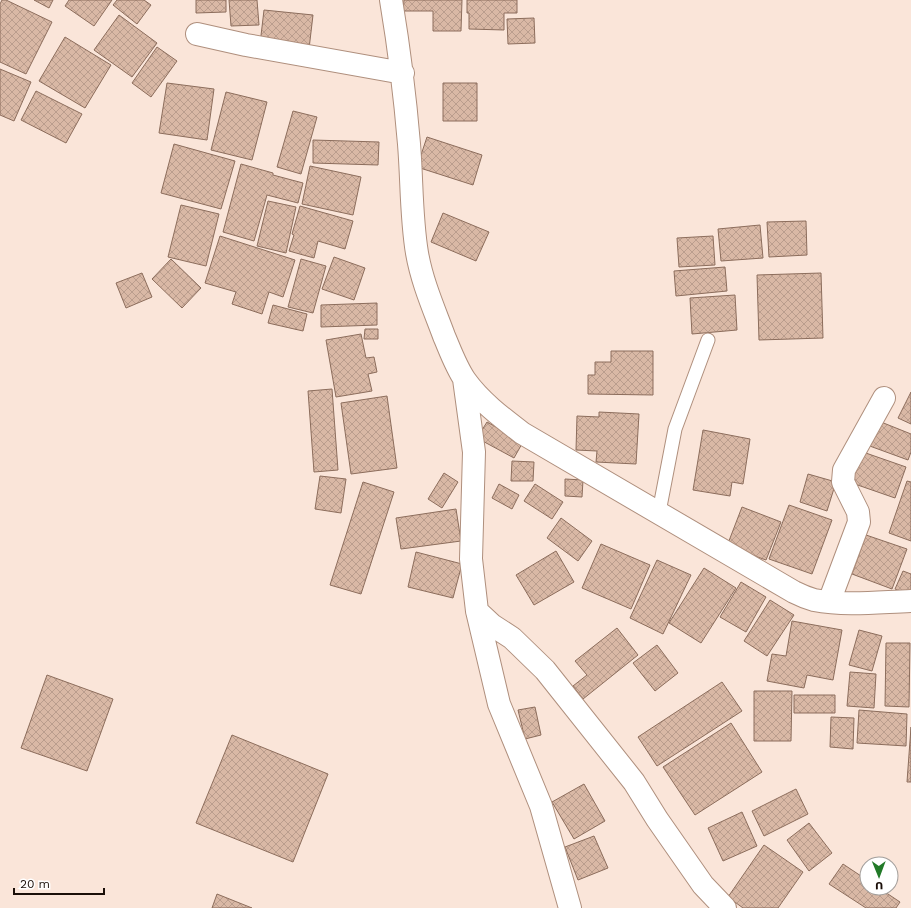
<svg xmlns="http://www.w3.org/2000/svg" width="911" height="908" viewBox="0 0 911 908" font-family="'Work Sans',sans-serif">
<defs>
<pattern id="building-cross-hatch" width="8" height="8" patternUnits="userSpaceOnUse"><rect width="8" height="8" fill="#d9b8a5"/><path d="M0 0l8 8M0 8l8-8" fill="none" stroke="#ba9d8d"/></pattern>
</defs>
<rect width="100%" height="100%" fill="#fae5d9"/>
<!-- building -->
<path fill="url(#building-cross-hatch)" stroke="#8c6d5c" d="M 2,0 L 6,0 L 52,22 L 26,74 L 0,62 L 0,4 Z
M 34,0 L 53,0 L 49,8 Z
M 69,0 L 112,0 L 94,26 L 65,6 Z
M 117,0 L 144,0 L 151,5 L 137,24 L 113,5 Z
M 196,0 L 226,0 L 226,12 L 196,13 Z
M 229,0 L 257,0 L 259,25 L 231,26 Z
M 404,0 L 462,0 L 461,31 L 433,31 L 433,11 L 403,11 Z
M 467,0 L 517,0 L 517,13 L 504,13 L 504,30 L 469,29 L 469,13 L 467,13 Z
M 264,10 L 313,15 L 309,49 L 260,44 Z
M 119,15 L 157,43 L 132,77 L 94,50 Z
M 534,18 L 535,43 L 508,44 L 507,19 Z
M 65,37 L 111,65 L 85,108 L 39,81 Z
M 157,47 L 177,61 L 151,97 L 132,83 Z
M 0,69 L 31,82 L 14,121 L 0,115 Z
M 167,83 L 214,89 L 207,140 L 159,133 Z
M 443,83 L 477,83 L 477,121 L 443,121 Z
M 36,91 L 82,114 L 66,143 L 21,120 Z
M 226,92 L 267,102 L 252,160 L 211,150 Z
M 293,111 L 317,117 L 301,174 L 277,167 Z
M 427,137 L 482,155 L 473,185 L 417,167 Z
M 313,140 L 379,142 L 378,165 L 313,163 Z
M 174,144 L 235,161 L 221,209 L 161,193 Z
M 241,164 L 273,173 L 273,175 L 303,183 L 298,203 L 267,195 L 254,241 L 223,232 Z
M 310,166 L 361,177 L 353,215 L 302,204 Z
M 268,201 L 296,207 L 286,253 L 257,246 Z
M 181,205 L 219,214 L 206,266 L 168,257 Z
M 300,206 L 353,221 L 345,249 L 318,241 L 314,258 L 289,251 L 294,235 L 292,234 Z
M 443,213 L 489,232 L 476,261 L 431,242 Z
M 806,221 L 807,255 L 769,257 L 767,222 Z
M 760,225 L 763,258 L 721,261 L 718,229 Z
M 220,236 L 295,260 L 283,297 L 269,292 L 262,314 L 232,304 L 236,292 L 205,283 Z
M 713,236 L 715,265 L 679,267 L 677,238 Z
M 334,257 L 365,268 L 354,300 L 322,289 Z
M 171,259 L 201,288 L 182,308 L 152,279 Z
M 301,259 L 326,266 L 313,313 L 288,307 Z
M 725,267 L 727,291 L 676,296 L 674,271 Z
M 142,273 L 152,297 L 126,308 L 116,283 Z
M 821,273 L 823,338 L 759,340 L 757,275 Z
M 735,295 L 737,330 L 692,334 L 690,298 Z
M 377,303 L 377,325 L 321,327 L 321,305 Z
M 273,305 L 307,314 L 303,331 L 268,323 Z
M 365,329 L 378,329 L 378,339 L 364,339 Z
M 361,334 L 366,358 L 374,357 L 377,372 L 368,374 L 372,391 L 336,397 L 326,340 Z
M 611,351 L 653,351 L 653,395 L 588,394 L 588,375 L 595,375 L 595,362 L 611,362 Z
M 332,389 L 338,470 L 314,472 L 308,391 Z
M 911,392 L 911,424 L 898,418 Z
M 387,396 L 397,468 L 351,474 L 341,403 Z
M 599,412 L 639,414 L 636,464 L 596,462 L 597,451 L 576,450 L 577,416 L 599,417 Z
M 876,420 L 911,434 L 911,452 L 908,460 L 867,445 Z
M 487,422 L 523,442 L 514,458 L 477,438 Z
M 703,430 L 750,439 L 743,484 L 732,482 L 730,496 L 693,490 Z
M 860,451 L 906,467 L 895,498 L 849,482 Z
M 512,461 L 534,462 L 533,481 L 511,481 Z
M 444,473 L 458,482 L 442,508 L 428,499 Z
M 808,474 L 836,482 L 827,511 L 800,502 Z
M 320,476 L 346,479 L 341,513 L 315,509 Z
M 565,479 L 583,480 L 582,497 L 565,496 Z
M 907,481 L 911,482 L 911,541 L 889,533 Z
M 363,482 L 394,492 L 361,594 L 330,585 Z
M 499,484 L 519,495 L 512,509 L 492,498 Z
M 535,484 L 563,502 L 552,519 L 524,501 Z
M 789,505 L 832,520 L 812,574 L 769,559 Z
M 742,507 L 781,522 L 766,560 L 727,546 Z
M 456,509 L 461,541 L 401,549 L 396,518 Z
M 561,518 L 592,541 L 578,561 L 547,538 Z
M 866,535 L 907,549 L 892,589 L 852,574 Z
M 601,544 L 650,565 L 631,609 L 582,588 Z
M 556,551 L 574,582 L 534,605 L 516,575 Z
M 416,552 L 462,564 L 453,598 L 408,587 Z
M 657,560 L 691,575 L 663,634 L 630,618 Z
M 704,568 L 736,588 L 701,643 L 669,623 Z
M 903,571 L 911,574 L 911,596 L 895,589 Z
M 741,582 L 766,597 L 746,632 L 720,617 Z
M 770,600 L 794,615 L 767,656 L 744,641 Z
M 792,621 L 842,630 L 833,680 L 807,675 L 804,688 L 767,681 L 772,654 L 786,656 Z
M 617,628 L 638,655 L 583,699 L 573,686 L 587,675 L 575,661 Z
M 859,630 L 882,636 L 872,671 L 849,665 Z
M 886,643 L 910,643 L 909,707 L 885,706 Z
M 657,645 L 678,673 L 655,691 L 633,663 Z
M 850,672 L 876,674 L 874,708 L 847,706 Z
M 47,675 L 113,699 L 87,771 L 21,748 Z
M 722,682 L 742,711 L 657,766 L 638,737 Z
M 754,691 L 792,691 L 791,741 L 754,741 Z
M 794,695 L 835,695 L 835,713 L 794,713 Z
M 535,707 L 541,735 L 525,739 L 518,710 Z
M 859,710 L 907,714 L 906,746 L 857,743 Z
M 831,717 L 854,718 L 853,749 L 830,747 Z
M 731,723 L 762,772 L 695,815 L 663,767 Z
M 911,727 L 911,782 L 907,782 Z
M 232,735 L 328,774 L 293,862 L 196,823 Z
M 584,784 L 605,821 L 574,839 L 552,802 Z
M 796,789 L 808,814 L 764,836 L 752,811 Z
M 742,812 L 757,846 L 723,861 L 708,828 Z
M 809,823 L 832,853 L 809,871 L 787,840 Z
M 594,836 L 608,868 L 578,880 L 565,847 Z
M 764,845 L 803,872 L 778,908 L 743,908 L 728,897 Z
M 843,864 L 867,880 L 867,888 L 879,888 L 900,902 L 896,908 L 866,908 L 829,884 Z
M 217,894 L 252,908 L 212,908 Z"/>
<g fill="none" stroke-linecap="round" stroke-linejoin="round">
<defs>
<path id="service" d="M 659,512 L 675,429 L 708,340"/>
<path id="minor" d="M 391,0 C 399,48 405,96 409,144 C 412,180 411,217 417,253 C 422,282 434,309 444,336 C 450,350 456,367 465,380 C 480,401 501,417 522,433 L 794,592 C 800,595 807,598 814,600 C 846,606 879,602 911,601
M 197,34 L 246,45 L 403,73
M 464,379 L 474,452 L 471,559 L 477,611 L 499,704 L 541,806 L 570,908
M 829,602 L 859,522 L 858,512 L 843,482 L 844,470 L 884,398
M 477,611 L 492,625 L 512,638 L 545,670 L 634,782 L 657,819 L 703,885 L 725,908"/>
</defs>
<!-- service casing -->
<use href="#service" stroke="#af8f7d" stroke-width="15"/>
<!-- minor casing -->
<use href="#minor" stroke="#af8f7d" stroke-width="24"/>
<!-- service -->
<use href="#service" stroke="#fff" stroke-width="13"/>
<!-- minor -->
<use href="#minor" stroke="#fff" stroke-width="22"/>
</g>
<!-- north arrow -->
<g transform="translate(879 876) rotate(179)"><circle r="19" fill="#ffffff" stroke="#a39f9c"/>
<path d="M0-3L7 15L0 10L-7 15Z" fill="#227a28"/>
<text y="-6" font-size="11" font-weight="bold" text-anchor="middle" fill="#1a0e08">U</text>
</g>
<!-- scale -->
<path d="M14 888v6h90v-6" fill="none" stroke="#1a0e08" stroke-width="2"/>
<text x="20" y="888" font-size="12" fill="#1a0e08" stroke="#ffffff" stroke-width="3" paint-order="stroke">20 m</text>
</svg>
